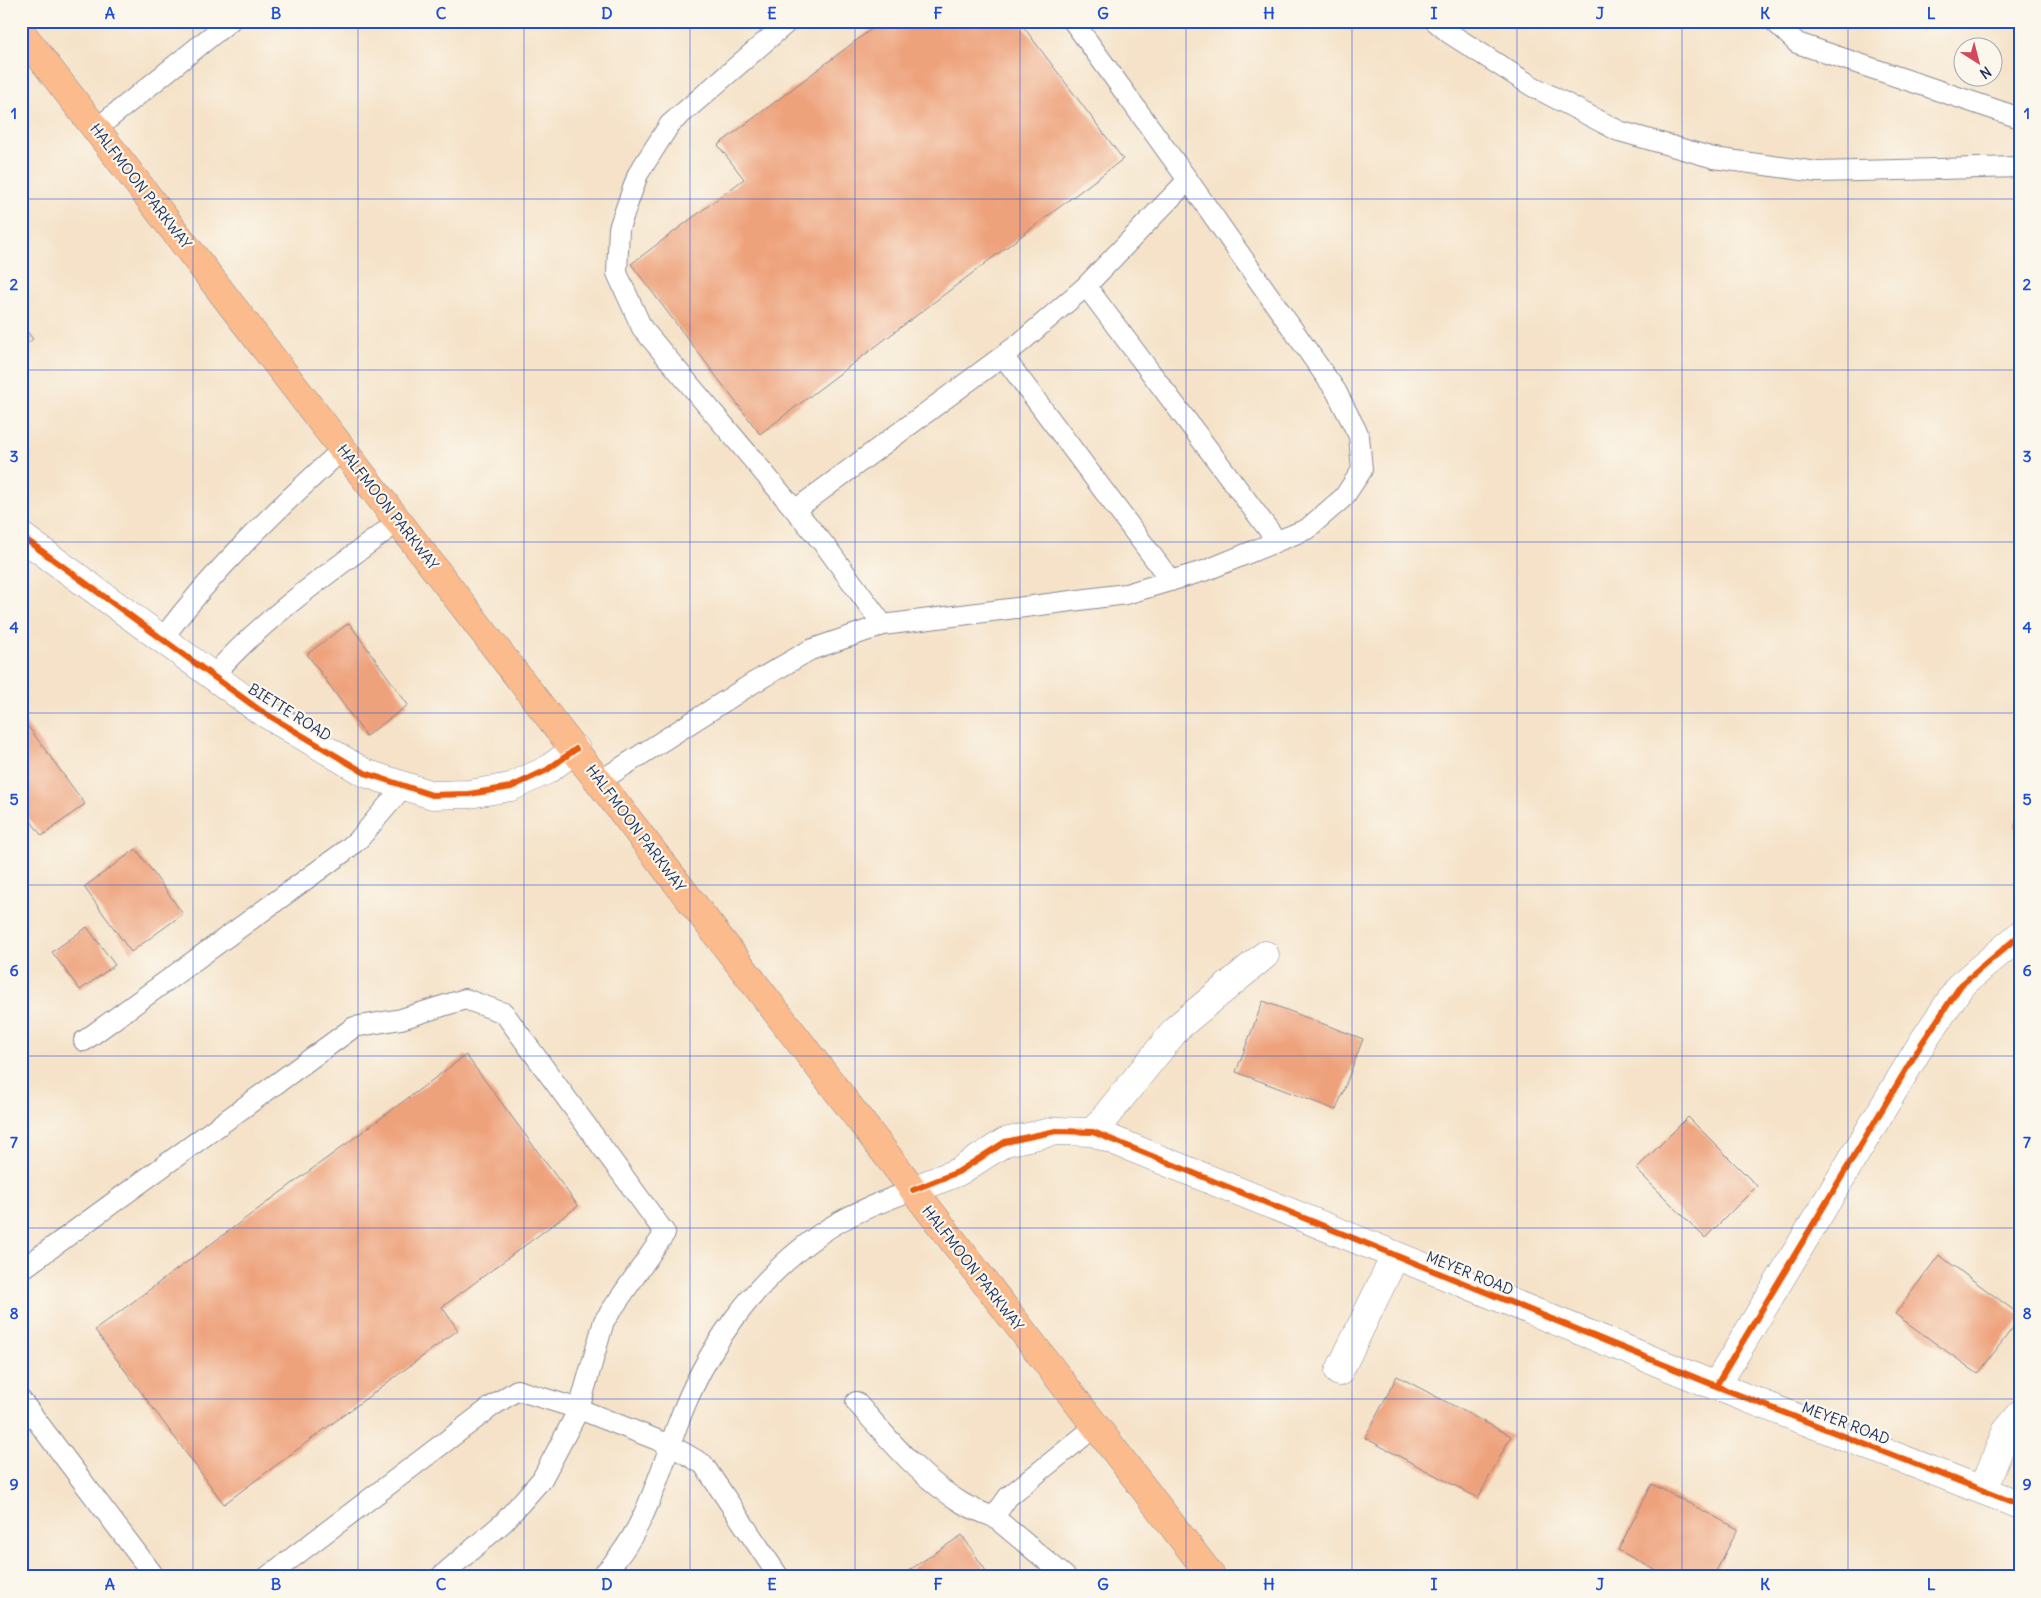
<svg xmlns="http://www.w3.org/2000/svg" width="2041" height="1598" viewBox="0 0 2041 1598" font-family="Delius,sans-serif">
<rect width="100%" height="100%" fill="#fbf7ec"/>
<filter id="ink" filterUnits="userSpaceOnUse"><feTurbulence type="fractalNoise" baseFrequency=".02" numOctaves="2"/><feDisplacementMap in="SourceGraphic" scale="10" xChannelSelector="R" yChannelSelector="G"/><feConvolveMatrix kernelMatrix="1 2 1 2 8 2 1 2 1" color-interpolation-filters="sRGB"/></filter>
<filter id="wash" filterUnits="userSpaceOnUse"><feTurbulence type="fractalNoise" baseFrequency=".0096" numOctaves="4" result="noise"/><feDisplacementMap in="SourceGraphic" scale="20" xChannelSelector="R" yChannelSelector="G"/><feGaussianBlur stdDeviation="1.12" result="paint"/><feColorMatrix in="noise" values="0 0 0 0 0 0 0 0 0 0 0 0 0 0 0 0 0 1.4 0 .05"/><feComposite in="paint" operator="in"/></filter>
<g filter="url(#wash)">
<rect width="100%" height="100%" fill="#f5e2c8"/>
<g id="blocks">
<!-- building -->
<path fill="#eea27b" d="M 882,21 L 1019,21 L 1123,159 L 760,434 L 631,264 L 744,179 L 718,145 Z
M 21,324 L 33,339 L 21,348 Z
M 349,623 L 408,705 L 366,736 L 307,654 Z
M 21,717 L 85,804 L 42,836 L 21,808 Z
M 2020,821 L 2020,835 L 2015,824 Z
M 136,849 L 183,914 L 131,952 L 84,887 Z
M 87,927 L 115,965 L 80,990 L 52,952 Z
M 1263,1001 L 1363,1039 L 1336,1110 L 1236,1072 Z
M 466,1055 L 578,1206 L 442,1307 L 458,1330 L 224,1504 L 95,1330 Z
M 1688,1117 L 1757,1186 L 1705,1238 L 1636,1169 Z
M 1939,1255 L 2020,1315 L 2020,1318 L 1978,1374 L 1895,1314 Z
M 1397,1376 L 1511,1436 L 1478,1498 L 1365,1438 Z
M 1652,1484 L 1738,1529 L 1713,1577 L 1668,1577 L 1618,1550 Z
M 962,1535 L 990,1577 L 903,1577 L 902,1575 Z"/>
</g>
</g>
<g filter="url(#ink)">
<use href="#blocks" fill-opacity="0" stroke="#888893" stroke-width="1"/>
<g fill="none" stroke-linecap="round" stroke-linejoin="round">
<defs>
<path id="lane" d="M 789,21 L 670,124 L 638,174 L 619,228 L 617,273 L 642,328 L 827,548 L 883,625
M 1435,21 L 1449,33 L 1532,86 L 1619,131 L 1714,158 L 1817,172 L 2020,167
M 1774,21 L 1797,43 L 2020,118
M 96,129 L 230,21
M 1188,180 L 1086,286 L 1277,541
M 1003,356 L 1171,581
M 795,510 L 1020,343 L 1086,286
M 162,639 C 215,568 278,508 343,449
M 213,676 C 266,615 335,569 399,521
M 600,781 L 753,683 L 810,650 L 883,625 L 1126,594 L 1207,570 L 1307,529 L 1344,497 L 1362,470 L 1359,436 L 1336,391 L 1188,180 L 1073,21
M 84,1041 L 345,851 L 360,838 L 404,786
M 21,1270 L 354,1027 L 401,1019 L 465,999 L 504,1013 L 665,1233 L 604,1321 L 579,1409 L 517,1390 L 491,1407 L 267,1577
M 21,1400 L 155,1577
M 856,1402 C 888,1438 920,1478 962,1503 C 972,1509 983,1513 994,1517
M 440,1577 L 504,1522 L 542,1479 L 579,1409 L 670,1445 L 703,1464 L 779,1577
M 600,1577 C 642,1539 658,1478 677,1426 C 705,1349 753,1282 820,1234 C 848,1214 881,1202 913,1190
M 1066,1577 L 994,1517 L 1008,1497 L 1096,1426"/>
<path id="street" d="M 21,536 L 258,709 L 365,773 L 432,795 L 469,794 L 511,787 L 547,770 L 576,749
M 1093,1132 L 1178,1027 L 1265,955
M 913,1190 L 958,1172 L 1005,1142 L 1056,1131 L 1093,1132 L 1716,1386 L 2020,1505
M 1339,1372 L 1395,1256
M 1716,1386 L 1922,1043 L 1961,985 L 2020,935
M 1983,1490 L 2006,1432 L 2020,1415"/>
<path id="primary" d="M 21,32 L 1212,1577"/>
</defs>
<!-- lane casing -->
<use href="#lane" stroke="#888893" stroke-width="22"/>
<!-- street casing -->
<use href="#street" stroke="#888893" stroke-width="29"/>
<!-- primary casing -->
<use href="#primary" stroke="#888893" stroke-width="29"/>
<!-- lane -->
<use href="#lane" stroke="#fff" stroke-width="20"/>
<!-- street -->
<use href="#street" stroke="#fff" stroke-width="28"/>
<!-- primary -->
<use href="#primary" stroke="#fbbb8d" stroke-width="28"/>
<defs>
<path id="cycleway" d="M 21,536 L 258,709 L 365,773 L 432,795 L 469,794 L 511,787 L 547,770 L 576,749
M 913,1190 L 958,1172 L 1005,1142 L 1056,1131 L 1093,1132 L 1716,1386 L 2020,1505
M 1716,1386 L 1922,1043 L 1961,985 L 2020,935"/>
</defs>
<!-- cycleway casing -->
<use href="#cycleway" stroke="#fbf7ec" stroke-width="9"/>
<!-- cycleway -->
<use href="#cycleway" stroke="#e8590c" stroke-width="6"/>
</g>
</g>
<!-- grid -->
<path fill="none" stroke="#1d4ed8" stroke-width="1" stroke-opacity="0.55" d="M 193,21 L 193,1577M 358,21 L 358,1577M 524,21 L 524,1577M 690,21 L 690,1577M 855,21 L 855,1577M 1020,21 L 1020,1577M 1186,21 L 1186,1577M 1352,21 L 1352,1577M 1517,21 L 1517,1577M 1682,21 L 1682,1577M 1848,21 L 1848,1577M 21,199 L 2020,199M 21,370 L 2020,370M 21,542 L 2020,542M 21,713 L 2020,713M 21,885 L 2020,885M 21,1056 L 2020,1056M 21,1228 L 2020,1228M 21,1399 L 2020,1399"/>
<g text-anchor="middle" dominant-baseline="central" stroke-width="4.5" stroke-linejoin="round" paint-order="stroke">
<!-- street labels -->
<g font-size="15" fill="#1b2f5e" stroke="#fbf7ec">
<text transform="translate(141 186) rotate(52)">HALFMOON PARKWAY</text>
<text transform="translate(388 507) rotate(52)">HALFMOON PARKWAY</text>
<text transform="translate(290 712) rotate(32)">BIETTE ROAD</text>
<text transform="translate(636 828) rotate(53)">HALFMOON PARKWAY</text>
<text transform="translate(973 1268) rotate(52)">HALFMOON PARKWAY</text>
<text transform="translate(1470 1273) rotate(22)">MEYER ROAD</text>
<text transform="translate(1846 1423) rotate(21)">MEYER ROAD</text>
</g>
</g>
<!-- margin -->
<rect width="2041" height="1598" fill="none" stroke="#fbf7ec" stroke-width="55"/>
<!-- north arrow -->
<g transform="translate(1978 62) rotate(144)"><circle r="24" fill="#fbf7ec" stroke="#a1a7b3"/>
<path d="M0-4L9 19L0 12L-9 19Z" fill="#d1495b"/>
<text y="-8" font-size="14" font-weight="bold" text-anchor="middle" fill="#1b2f5e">N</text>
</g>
<rect x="28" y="28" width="1986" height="1542" fill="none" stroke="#1d4ed8" stroke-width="2"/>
<g font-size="16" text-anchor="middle" font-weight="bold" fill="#1d4ed8">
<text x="110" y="19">A</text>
<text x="276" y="19">B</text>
<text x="441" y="19">C</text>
<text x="607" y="19">D</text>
<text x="772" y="19">E</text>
<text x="938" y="19">F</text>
<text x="1103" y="19">G</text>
<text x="1269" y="19">H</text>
<text x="1434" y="19">I</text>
<text x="1600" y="19">J</text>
<text x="1765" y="19">K</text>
<text x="1931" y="19">L</text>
<text x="14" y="119">1</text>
<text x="2027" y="119">1</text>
<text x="14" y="290">2</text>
<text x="2027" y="290">2</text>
<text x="14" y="462">3</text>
<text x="2027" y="462">3</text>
<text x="14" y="633">4</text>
<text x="2027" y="633">4</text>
<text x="14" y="805">5</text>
<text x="2027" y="805">5</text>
<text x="14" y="976">6</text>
<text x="2027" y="976">6</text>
<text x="14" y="1148">7</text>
<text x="2027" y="1148">7</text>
<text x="14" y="1319">8</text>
<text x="2027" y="1319">8</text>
<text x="14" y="1490">9</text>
<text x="2027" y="1490">9</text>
<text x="110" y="1590">A</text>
<text x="276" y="1590">B</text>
<text x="441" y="1590">C</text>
<text x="607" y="1590">D</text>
<text x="772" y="1590">E</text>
<text x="938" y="1590">F</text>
<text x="1103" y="1590">G</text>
<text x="1269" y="1590">H</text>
<text x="1434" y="1590">I</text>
<text x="1600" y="1590">J</text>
<text x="1765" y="1590">K</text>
<text x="1931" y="1590">L</text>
</g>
</svg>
